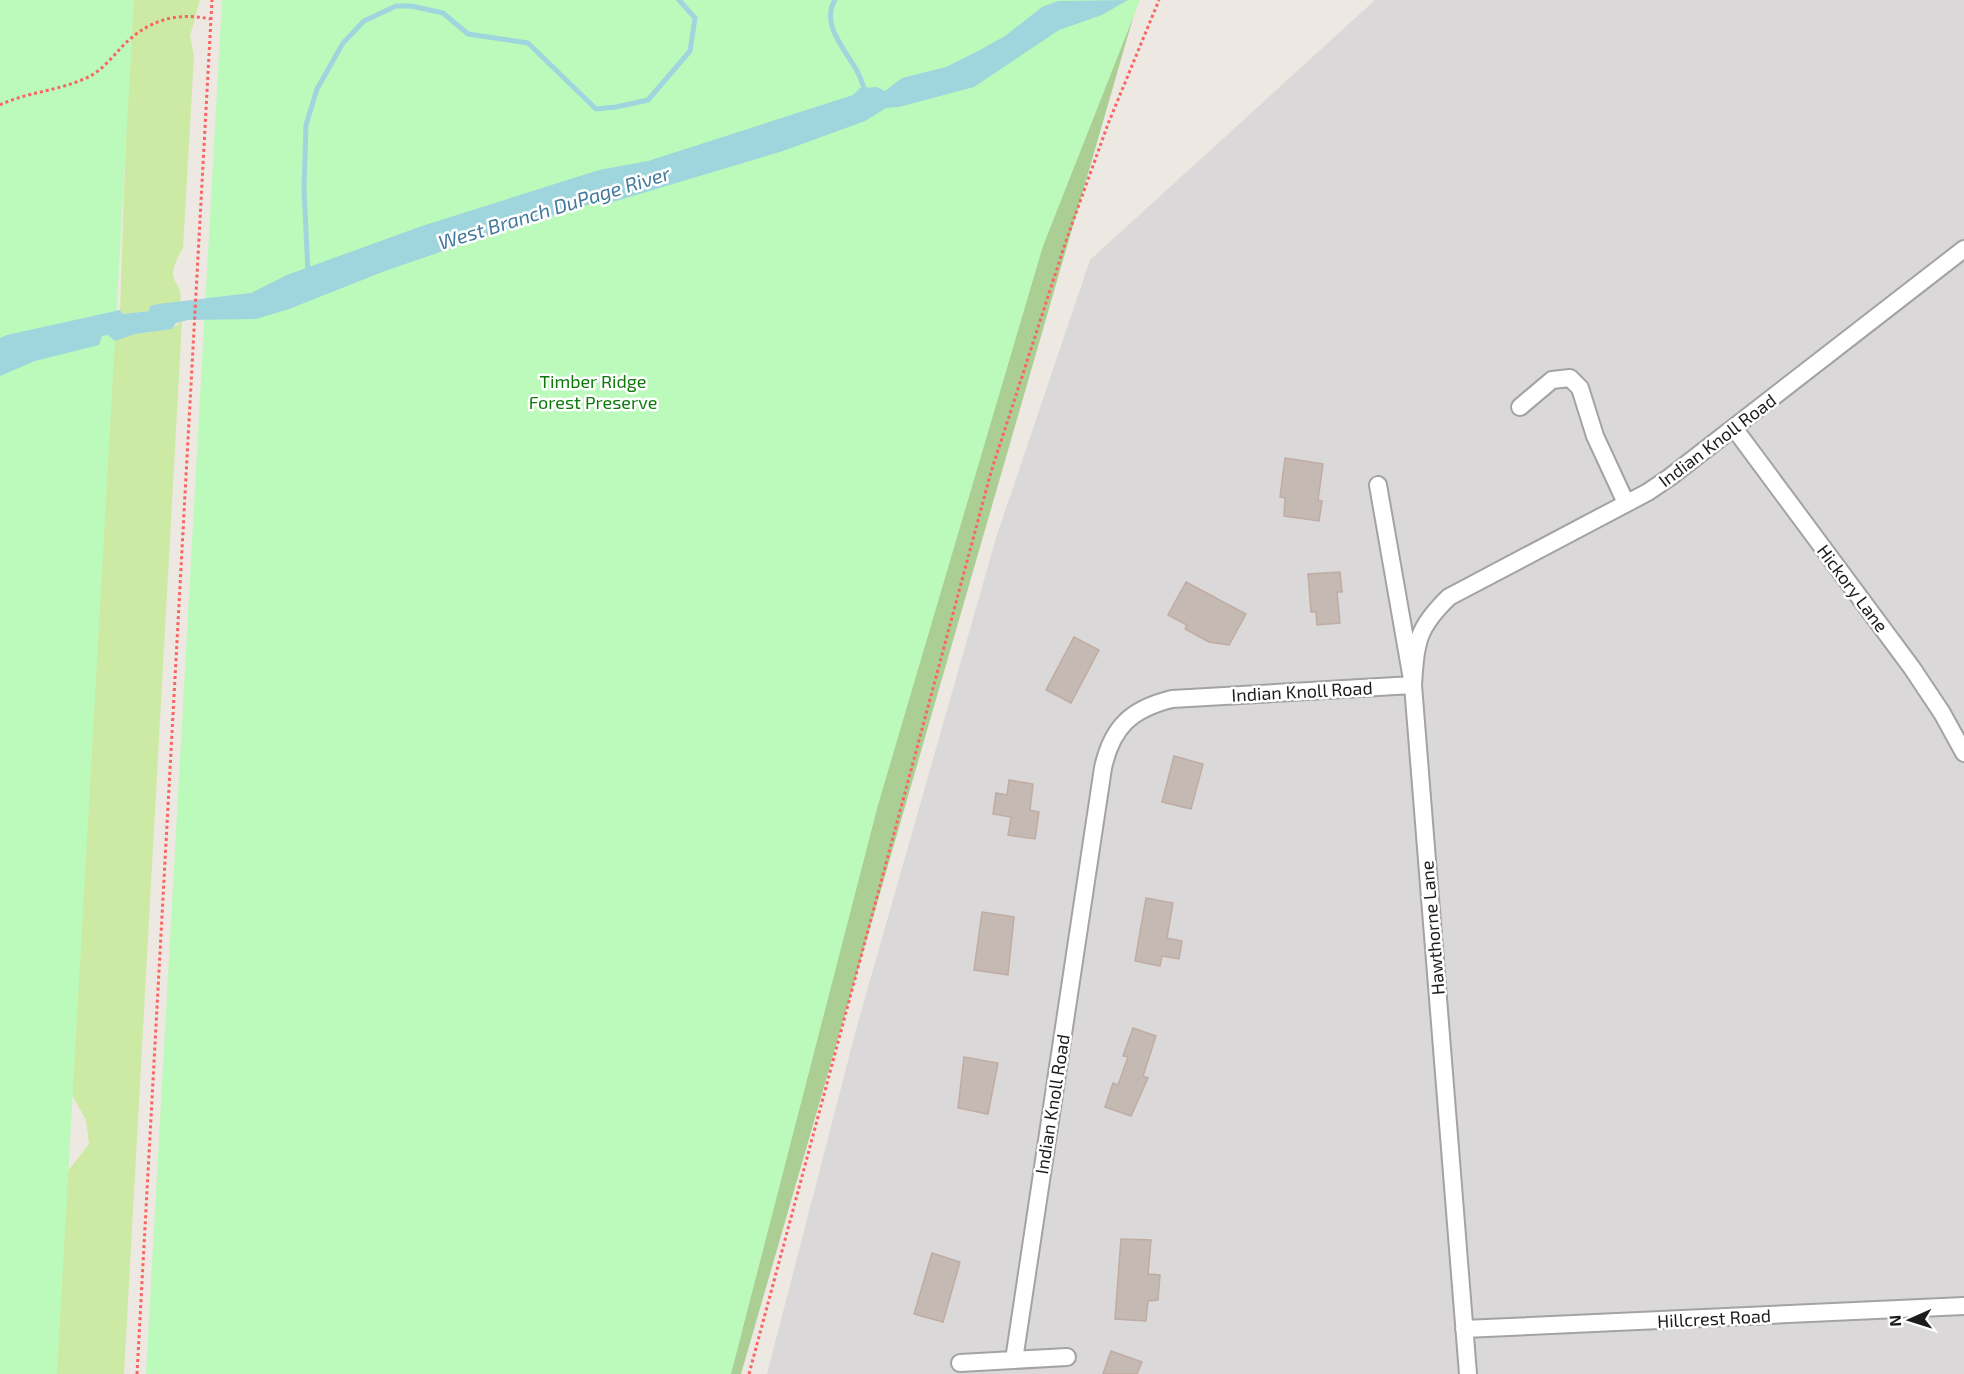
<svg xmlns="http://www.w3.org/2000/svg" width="1964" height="1374" viewBox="0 0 1964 1374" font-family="'Exo 2',sans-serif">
<rect width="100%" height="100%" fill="#ede8e1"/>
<!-- residential -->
<path fill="#dad8d9" d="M 1375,0 L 1964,0 L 1964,1374 L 767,1374 L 857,1026 L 996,538 L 1090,260 Z"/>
<!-- grass -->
<path fill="#cdeaa4" d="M 0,0 L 200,0 L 190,36 L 194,56 L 183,248 C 160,287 185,278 180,302 L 151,306 L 149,311 L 123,314 L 120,310 L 127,106 Z
M 182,321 L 124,1374 L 0,1374 L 0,1258 L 89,1144 L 86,1120 L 0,967 L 108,335 L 115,341 L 135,334 L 171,329 Z"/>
<!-- forest -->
<path fill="#abce94" d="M 1135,11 L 741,1374 L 596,1374 L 990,342 Z"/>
<!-- park -->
<path fill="#bcfabb" d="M 0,0 L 134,0 L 57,1374 L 0,1374 Z
M 222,0 L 1140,0 L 1043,246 L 878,805 L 731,1374 L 146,1374 Z"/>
<!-- water -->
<path fill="#9fd5dd" d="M 1128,0 L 1102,15 L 1059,30 L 974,87 L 899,107 L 886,108 L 865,121 L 783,151 L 616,201 L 588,205 L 519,225 L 385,271 L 289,309 L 256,319 L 188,320 L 176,323 L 172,329 L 135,334 L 115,341 L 108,335 L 102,336 L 99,345 L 35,361 L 0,376 L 0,338 L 7,335 L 120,310 L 123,314 L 149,311 L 150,306 L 158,304 L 251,293 L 287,275 L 422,226 L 599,170 L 648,161 L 853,95 L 860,88 L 877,87 L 885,91 L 902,78 L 946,67 L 978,51 L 1005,36 L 1042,7 L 1058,1 Z"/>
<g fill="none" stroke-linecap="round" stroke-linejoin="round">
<!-- stream -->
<path stroke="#9fd5dd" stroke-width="5" d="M 835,0 C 821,23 843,47 854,66 C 860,74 862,84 866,93
M 308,273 L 304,189 L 306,125 L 317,89 L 343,43 L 364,21 L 396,6 L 411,6 L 443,13 L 468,34 L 528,43 L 596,109 L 616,107 L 648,100 L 690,51 L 695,18 L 679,0"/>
</g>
<!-- building -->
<path fill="#c5b9b4" stroke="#bfaca3" stroke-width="1.5" d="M 1285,458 L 1323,464 L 1318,500 L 1322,501 L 1319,521 L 1284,516 L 1285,498 L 1280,497 Z
M 1340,572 L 1342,592 L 1337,592 L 1340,623 L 1317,625 L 1316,612 L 1311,612 L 1308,574 Z
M 1186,582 L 1246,614 L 1229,645 L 1209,642 L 1185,629 L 1187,625 L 1168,615 Z
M 1074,637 L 1099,650 L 1071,703 L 1046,690 Z
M 1174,756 L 1203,764 L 1191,809 L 1162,802 Z
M 1009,780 L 1033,784 L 1030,810 L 1039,812 L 1035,839 L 1008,835 L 1011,817 L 993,814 L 996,793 L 1007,795 Z
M 1146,898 L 1173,903 L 1167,938 L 1182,941 L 1179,959 L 1162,956 L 1160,966 L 1135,961 Z
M 982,912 L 1014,917 L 1008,975 L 974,970 Z
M 1133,1028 L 1156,1036 L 1143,1076 L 1148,1078 L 1131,1116 L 1105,1107 L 1113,1083 L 1118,1085 L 1128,1057 L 1123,1056 Z
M 964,1057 L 998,1063 L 988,1114 L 958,1108 Z
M 1121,1239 L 1151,1240 L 1148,1274 L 1160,1275 L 1158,1300 L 1148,1301 L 1146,1321 L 1115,1319 Z
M 932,1253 L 960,1262 L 943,1322 L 914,1314 Z
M 1111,1351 L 1142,1362 L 1137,1374 L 1103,1374 Z"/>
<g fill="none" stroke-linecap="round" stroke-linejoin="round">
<defs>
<path id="minor" d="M 1520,407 L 1552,380 L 1570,378 L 1580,388 L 1595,436 L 1626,503
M 1734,428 L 1912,668 L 1942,713 L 1964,753
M 1378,485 L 1413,685 L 1468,1374
M 1464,1329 L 1964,1306
M 1014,1360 L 1103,768 C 1112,727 1131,709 1172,699 L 1413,685 C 1416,641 1417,628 1449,597 L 1648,492 L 1670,477 L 1964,249
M 960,1363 L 1067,1357"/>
</defs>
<!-- minor casing -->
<use href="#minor" stroke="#a3a3a3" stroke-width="20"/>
<!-- path -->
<path stroke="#fc6363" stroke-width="3" stroke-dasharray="3 3" stroke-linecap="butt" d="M 0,105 C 27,92 57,91 84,79 C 99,73 109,61 119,50 C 144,22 174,11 210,19
M 137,1374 L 212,0
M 749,1374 L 991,472 L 1067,238 L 1108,124 L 1159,0"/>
<!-- minor -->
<use href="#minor" stroke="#fff" stroke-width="16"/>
</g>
<g text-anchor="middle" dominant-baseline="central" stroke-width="5" stroke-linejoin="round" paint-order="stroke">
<!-- park labels -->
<g font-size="18" fill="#0b7a09" stroke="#fff">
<text x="593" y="381">Timber Ridge<tspan x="593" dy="21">Forest Preserve</tspan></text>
</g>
<!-- street labels -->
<g font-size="18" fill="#1c1c1c" stroke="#fff">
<text transform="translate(1717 440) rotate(-37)">Indian Knoll Road</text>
<text transform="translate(1853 588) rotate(53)">Hickory Lane</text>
<text transform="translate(1302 691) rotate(-3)">Indian Knoll Road</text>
<text transform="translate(1432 928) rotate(-95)">Hawthorne Lane</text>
<text transform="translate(1052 1104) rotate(-81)">Indian Knoll Road</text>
<text transform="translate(1714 1318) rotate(-3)">Hillcrest Road</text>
</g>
<!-- water labels -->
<g font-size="20" font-style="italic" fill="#42789c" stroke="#fff">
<text transform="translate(554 207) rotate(-17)">West Branch DuPage River</text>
</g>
</g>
<!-- north arrow -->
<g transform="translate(1910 1320) rotate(267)" stroke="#ffffff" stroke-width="4.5" paint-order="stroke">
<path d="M0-4.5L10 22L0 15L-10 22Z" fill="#1c1c1c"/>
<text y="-9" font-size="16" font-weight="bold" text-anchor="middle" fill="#1c1c1c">N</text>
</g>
</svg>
